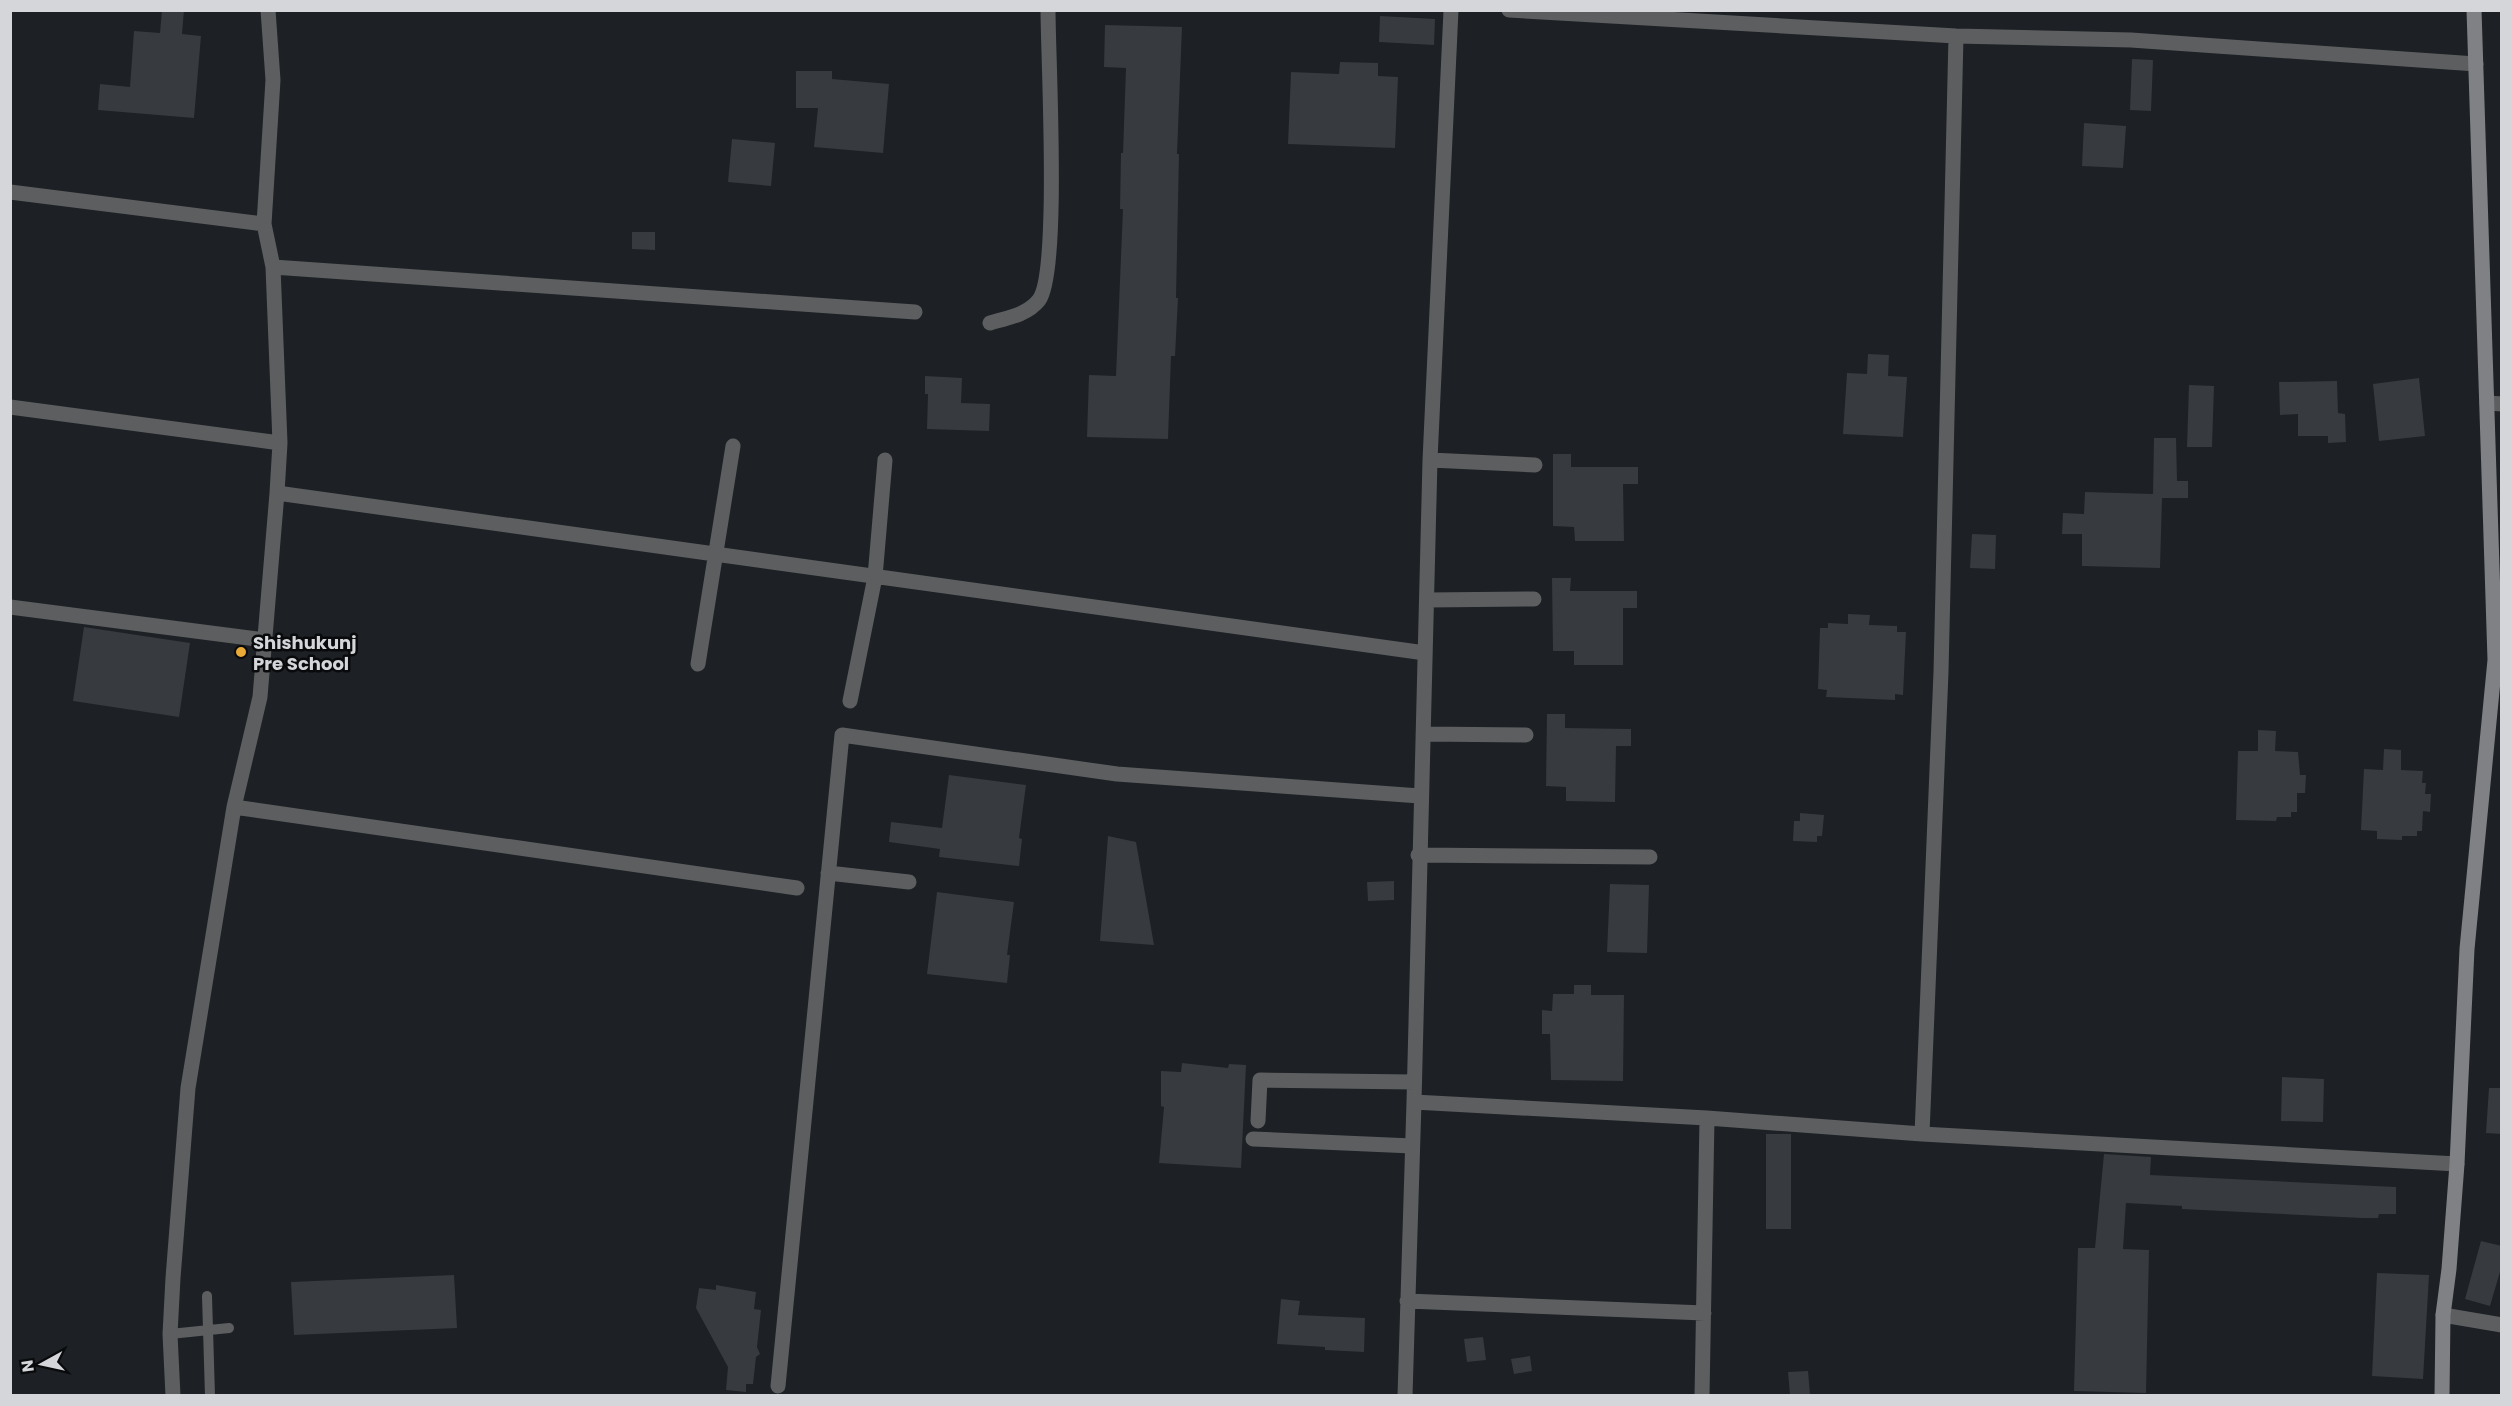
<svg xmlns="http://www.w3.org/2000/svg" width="2512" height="1406" viewBox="0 0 2512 1406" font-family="Poppins,sans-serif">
<rect width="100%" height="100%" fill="#1d2024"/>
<!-- building -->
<path fill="#373a3e" d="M 162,10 L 184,10 L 182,34 L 201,36 L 194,118 L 98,110 L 100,84 L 130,87 L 134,31 L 160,33 Z
M 1380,16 L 1435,19 L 1434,45 L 1379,42 Z
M 1105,25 L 1182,27 L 1177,154 L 1179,154 L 1176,298 L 1178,298 L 1175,356 L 1171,356 L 1168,439 L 1087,437 L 1089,375 L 1116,376 L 1123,209 L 1120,209 L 1121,153 L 1123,153 L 1126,68 L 1104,67 Z
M 2132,59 L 2153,60 L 2151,111 L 2130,110 Z
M 1340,62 L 1378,63 L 1378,76 L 1398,77 L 1395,148 L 1288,144 L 1291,72 L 1339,74 Z
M 796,71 L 832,71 L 832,79 L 889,84 L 883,153 L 814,147 L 818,108 L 796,108 Z
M 2084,123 L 2126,126 L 2123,168 L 2082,166 Z
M 732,139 L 775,143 L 771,186 L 728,182 Z
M 632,232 L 655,232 L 655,250 L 632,249 Z
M 1868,354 L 1889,355 L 1888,376 L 1907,377 L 1903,437 L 1843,434 L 1847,373 L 1867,374 Z
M 925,376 L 962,378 L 961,403 L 990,404 L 989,431 L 927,429 L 928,394 L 925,394 Z
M 2419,378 L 2425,436 L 2379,441 L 2373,384 Z
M 2337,381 L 2338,413 L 2345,414 L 2346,442 L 2328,443 L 2328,436 L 2298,436 L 2298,414 L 2280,415 L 2279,382 Z
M 2189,385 L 2214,386 L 2212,447 L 2187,447 Z
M 2154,438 L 2176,438 L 2177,481 L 2188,481 L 2188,498 L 2162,498 L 2160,568 L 2082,566 L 2082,534 L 2062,534 L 2063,513 L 2084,514 L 2085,492 L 2153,494 Z
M 1553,454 L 1571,454 L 1571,467 L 1638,467 L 1638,484 L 1623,484 L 1624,541 L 1575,541 L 1574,527 L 1553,526 Z
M 1972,534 L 1996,535 L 1995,569 L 1970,568 Z
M 1552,578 L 1571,578 L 1570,591 L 1637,591 L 1637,608 L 1623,608 L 1623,665 L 1574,665 L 1574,651 L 1553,651 Z
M 1848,614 L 1870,615 L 1869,625 L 1897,626 L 1897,632 L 1906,632 L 1903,695 L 1895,694 L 1895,700 L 1826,697 L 1827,690 L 1818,689 L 1820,628 L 1828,628 L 1828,623 L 1848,624 Z
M 84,627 L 190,643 L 179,717 L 73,701 Z
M 1547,714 L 1565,714 L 1565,728 L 1631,729 L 1631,746 L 1616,746 L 1615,802 L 1566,801 L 1566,787 L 1546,786 Z
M 2258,730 L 2276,731 L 2275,751 L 2298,752 L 2300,775 L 2306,775 L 2305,793 L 2297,793 L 2297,812 L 2291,812 L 2291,817 L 2277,817 L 2276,821 L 2236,820 L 2238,751 L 2258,751 Z
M 2384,749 L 2401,750 L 2401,770 L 2423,771 L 2422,783 L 2426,783 L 2425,794 L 2431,794 L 2430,812 L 2423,811 L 2422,831 L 2417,831 L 2417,836 L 2402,836 L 2402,840 L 2377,839 L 2377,831 L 2361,830 L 2364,769 L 2383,770 Z
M 949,775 L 1026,785 L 1019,838 L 1022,839 L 1019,866 L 939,857 L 940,849 L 889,842 L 891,822 L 942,828 Z
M 1800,813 L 1824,815 L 1822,836 L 1817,836 L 1817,842 L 1793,841 L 1794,821 L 1800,821 Z
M 1108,836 L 1136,842 L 1154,945 L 1100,941 Z
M 1394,881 L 1394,900 L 1368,901 L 1367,882 Z
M 1610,884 L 1649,885 L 1647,953 L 1607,952 Z
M 937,892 L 1014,902 L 1007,955 L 1010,955 L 1007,983 L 927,974 Z
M 1574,985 L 1591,985 L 1591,995 L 1624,995 L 1623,1081 L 1551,1080 L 1550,1034 L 1542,1034 L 1542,1010 L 1552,1011 L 1553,994 L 1574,994 Z
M 1182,1063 L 1228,1068 L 1229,1064 L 1246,1065 L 1241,1168 L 1159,1163 L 1164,1107 L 1161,1106 L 1161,1071 L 1181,1072 Z
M 2282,1077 L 2324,1079 L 2323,1122 L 2281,1121 Z
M 2489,1088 L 2502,1088 L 2502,1134 L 2486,1133 Z
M 1766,1134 L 1791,1134 L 1791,1229 L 1766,1229 Z
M 2104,1154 L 2151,1157 L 2150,1175 L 2396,1187 L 2396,1214 L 2379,1214 L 2378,1218 L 2362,1218 L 2182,1209 L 2182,1206 L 2126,1203 L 2123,1249 L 2149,1250 L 2146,1393 L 2074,1391 L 2078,1248 L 2095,1248 Z
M 2481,1241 L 2502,1246 L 2502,1265 L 2490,1306 L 2465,1299 Z
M 2377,1273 L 2429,1275 L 2423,1379 L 2372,1376 Z
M 454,1275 L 457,1328 L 294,1335 L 291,1282 Z
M 716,1285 L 756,1292 L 754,1309 L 761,1310 L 757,1347 L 760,1354 L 756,1357 L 753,1384 L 746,1384 L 746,1392 L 726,1390 L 728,1367 L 696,1308 L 699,1288 L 716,1290 Z
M 1281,1299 L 1300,1301 L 1298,1315 L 1365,1318 L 1364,1352 L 1325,1350 L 1325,1347 L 1277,1344 Z
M 1483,1337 L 1486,1360 L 1467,1362 L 1464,1339 Z
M 1530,1356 L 1532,1371 L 1514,1374 L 1511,1359 Z
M 1808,1371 L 1810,1395 L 1790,1395 L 1788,1372 Z"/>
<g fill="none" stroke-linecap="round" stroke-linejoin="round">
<!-- lane -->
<path stroke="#5c5e60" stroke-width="10" d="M 207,1296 L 210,1396
M 170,1334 L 229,1328"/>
<!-- street -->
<path stroke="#5c5e60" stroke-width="15" d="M 1451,10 L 1430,460 L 1414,1102 L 1707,1118 L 1922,1134 L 1941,672 L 1956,36
M 1509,10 L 1956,36 L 2131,40 L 2476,64
M 10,192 L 264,224
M 273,267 L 915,312
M 990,323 C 1007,318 1027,315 1039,300 C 1060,272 1048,57 1048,10
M 2487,403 L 2502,404
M 10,407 L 280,443
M 1430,460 L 1535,465
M 277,493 L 1425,653
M 1427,600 L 1534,599
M 10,607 L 265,640
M 698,664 L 733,446
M 850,701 L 875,577 L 885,460
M 1423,734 L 1526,735
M 234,807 L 797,888
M 1418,855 L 1650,857
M 828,873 L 909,882
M 1258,1121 L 1260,1080 L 1414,1082
M 1922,1134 L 2457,1164
M 1253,1139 L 1412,1146
M 1407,1301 L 1704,1313
M 2443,1315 L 2502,1325
M 778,1386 L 842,735 L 1117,774 L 1420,796
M 173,1396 L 170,1334 L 173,1278 L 188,1088 L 234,807 L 260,697 L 277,493 L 280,443 L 273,267 L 264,224 L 273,80 L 268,10
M 1405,1396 L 1414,1102
M 1702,1396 L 1707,1118"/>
<!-- secondary -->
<path stroke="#7f8184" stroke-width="15" d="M 2442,1396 L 2443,1315 L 2449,1269 L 2457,1164 L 2467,949 L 2495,660 L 2474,10"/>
</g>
<!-- markers -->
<circle fill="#e9aa38" stroke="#090a0b" stroke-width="2" cx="241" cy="652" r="6"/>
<g text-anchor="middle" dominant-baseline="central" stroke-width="5" stroke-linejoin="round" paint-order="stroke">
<!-- poi labels -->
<g font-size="18" font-weight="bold" fill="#d4d6d9" stroke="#090a0b" text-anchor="start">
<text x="253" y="642">Shishukunj<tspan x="253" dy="21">Pre School</tspan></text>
</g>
</g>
<!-- border -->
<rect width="2512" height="1406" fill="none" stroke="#d4d6d9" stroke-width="24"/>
<!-- north arrow -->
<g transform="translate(42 1364) rotate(262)" stroke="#090a0b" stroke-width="4.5" paint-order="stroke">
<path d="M0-4.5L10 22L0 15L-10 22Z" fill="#d4d6d9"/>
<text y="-9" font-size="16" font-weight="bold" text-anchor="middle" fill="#d4d6d9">N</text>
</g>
</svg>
